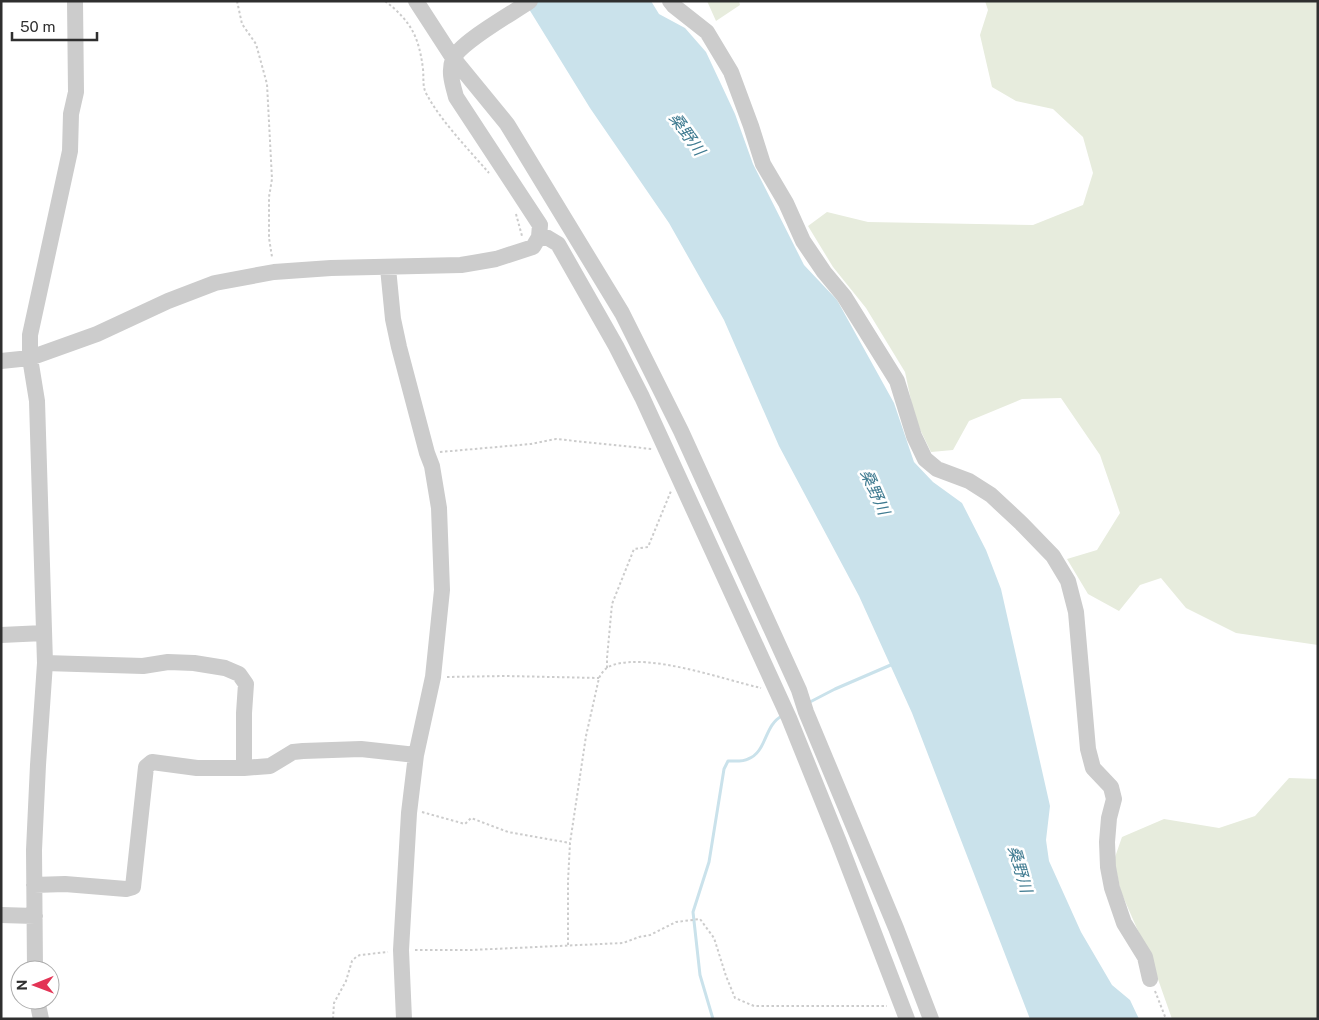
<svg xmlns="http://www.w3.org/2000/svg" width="1319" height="1020" viewBox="0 0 1319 1020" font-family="'Public Sans','Noto Sans JP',sans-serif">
<rect width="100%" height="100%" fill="#fff"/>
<!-- green -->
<path fill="#e7ecdd" d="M 707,1 L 739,1 L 740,5 L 716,21 Z
M 985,1 L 1318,1 L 1318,645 L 1236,633 L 1186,608 L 1161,578 L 1140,585 L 1119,611 L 1088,594 L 1067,559 L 1097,550 L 1120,513 L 1100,455 L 1061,398 L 1022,399 L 969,421 L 953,450 L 931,452 L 915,419 L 905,372 L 866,308 L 833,267 L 808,226 L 827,212 L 868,222 L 1033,225 L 1083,205 L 1093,173 L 1083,137 L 1053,109 L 1016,101 L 992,87 L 980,35 L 988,10 Z
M 1289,778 L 1318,779 L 1318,1019 L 1172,1019 L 1153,965 L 1121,892 L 1114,860 L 1122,837 L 1164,819 L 1219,828 L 1255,816 Z"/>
<!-- water -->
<path fill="#cae2eb" d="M 524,1 L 651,1 L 659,14 L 685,28 L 706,52 L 735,114 L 753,164 L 804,265 L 837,300 L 894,403 L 914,462 L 933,482 L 962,503 L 986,550 L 1001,589 L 1050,806 L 1046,840 L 1049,861 L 1081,932 L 1112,985 L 1130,1000 L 1139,1019 L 1030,1019 L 912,713 L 859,596 L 779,446 L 724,320 L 669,223 L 590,108 Z"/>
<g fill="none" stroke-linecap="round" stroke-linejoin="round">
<!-- stream -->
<path stroke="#cae2eb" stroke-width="3" d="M 808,703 L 835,689 L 893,664
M 713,1019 L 700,975 L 693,912 L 709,862 L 724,769 L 728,761 C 734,761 743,762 748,759 C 767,752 764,725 782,716"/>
<!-- path -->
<path stroke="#ccc" stroke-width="2" stroke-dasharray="2.5 2.5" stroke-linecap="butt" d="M 237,1 L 242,24 L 256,44 L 267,84 L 272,179 L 269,197 L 269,238 L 272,257
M 385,1 C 411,21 419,37 423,69 C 424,79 422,87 427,95 C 441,121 469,150 489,173
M 516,214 L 522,236
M 440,452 L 531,444 L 556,439 L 652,449
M 607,668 L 607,658 L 612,604 L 634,549 L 648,547 L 671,491
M 447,677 L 506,676 L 599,678
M 422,812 L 465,824 L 471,818 L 508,832 L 570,843
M 568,945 L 568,881 L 570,843 L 586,736 L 599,678 C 602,672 606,667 613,665 C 650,653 722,679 761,688
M 415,950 L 471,950 L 623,943 L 639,937 L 650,935 L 676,922 L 700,919 L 714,938 L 726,976 L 735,998 L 754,1006 L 887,1006
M 1155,991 L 1166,1019
M 333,1019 L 334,1003 L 346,981 L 352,961 L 356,957 L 360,955 L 388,952"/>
<!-- minor -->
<path stroke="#ccc" stroke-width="16" d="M 416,1 L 453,58 L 507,124 L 622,313 L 681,431 L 799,690 L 806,712 L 896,928 L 931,1019
M 670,1 L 674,6 L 707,32 L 731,72 L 751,126 L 763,164 L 786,203 L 803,241 L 824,272 L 844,296 L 897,381 L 914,436 L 925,459 L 937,469 L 969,481 L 991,495 L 1021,523 L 1053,556 L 1068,581 L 1076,612 L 1088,749 L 1093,768 L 1111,787 L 1114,799 L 1109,818 L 1107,842 L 1108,867 L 1112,888 L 1124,923 L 1145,957 L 1150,979
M 539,237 L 548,238 L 558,244 L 616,346 L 642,397 L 789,718 L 839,842 L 907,1019
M 388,268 L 393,319 L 399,347 L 427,453 L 432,466 L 439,508 L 442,590 L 433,677 L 416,755 L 409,813 L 401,950 L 404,1019
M 1,361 L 30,358 L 97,334 L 168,301 L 215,283 L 274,272 L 331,268 L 461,265 L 496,259 L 533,247 L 539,237 L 540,225 L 456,97 C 453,85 448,72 453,59 C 460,42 513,13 530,1
M 1,635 L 44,633
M 45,663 L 143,666 L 168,662 L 194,663 L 225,668 L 239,674 L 246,684 L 244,713 L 244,768
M 34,885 L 65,884 L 126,889 L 133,887 L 146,767 L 152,762 L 197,768 L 244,768 L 270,766 L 293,752 L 303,751 L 361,749 L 416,755
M 1,915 L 35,916
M 35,970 L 34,850 L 38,765 L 45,663 L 37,401 L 30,358 L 30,335 L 70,151 L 71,114 L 76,92 L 75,1
M 37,1000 L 41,1019"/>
</g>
<g text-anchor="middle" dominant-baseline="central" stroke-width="5" stroke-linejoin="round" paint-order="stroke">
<!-- water labels -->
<g font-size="16" font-style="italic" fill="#3e7a90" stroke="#fff">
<text transform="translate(687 134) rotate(54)">桑野川</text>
<text transform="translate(875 492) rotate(66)">桑野川</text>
<text transform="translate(1020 869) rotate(74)">桑野川</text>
</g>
</g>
<!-- border -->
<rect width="1319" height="1020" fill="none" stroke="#2f2f2f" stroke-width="5"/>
<!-- north arrow -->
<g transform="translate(35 985) rotate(269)"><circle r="24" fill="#ffffff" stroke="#acacac"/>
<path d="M0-4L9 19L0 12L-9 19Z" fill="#e33455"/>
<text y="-8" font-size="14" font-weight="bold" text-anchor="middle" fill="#2f2f2f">N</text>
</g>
<!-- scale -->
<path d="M12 32v8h85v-8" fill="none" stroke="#2f2f2f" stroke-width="2.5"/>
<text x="20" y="32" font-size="15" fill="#2f2f2f" stroke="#ffffff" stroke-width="4" paint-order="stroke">50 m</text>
</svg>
